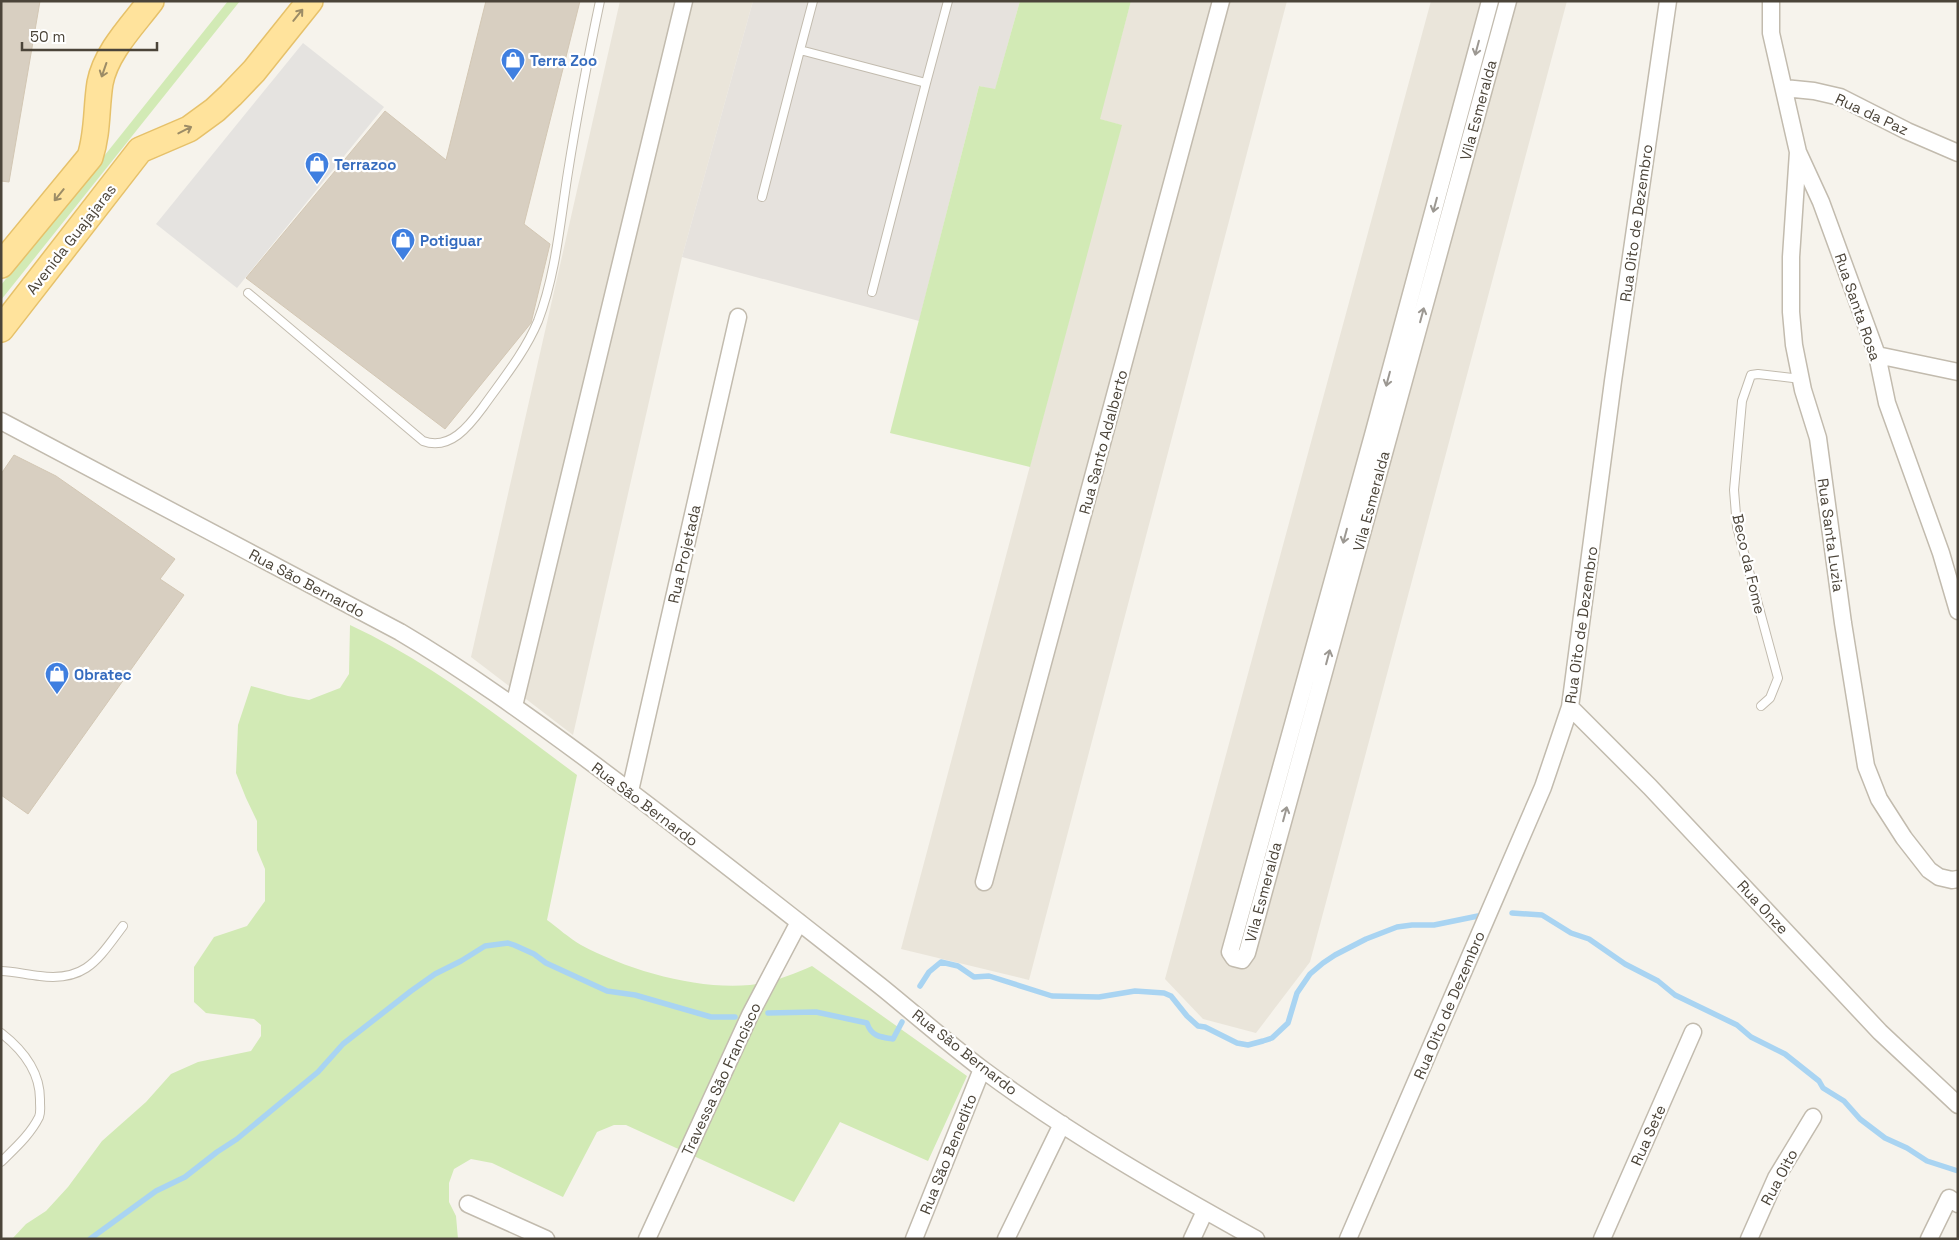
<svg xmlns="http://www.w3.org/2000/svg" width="1959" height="1240" viewBox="0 0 1959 1240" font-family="'Space Grotesk',sans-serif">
<rect width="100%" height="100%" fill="#f6f3ec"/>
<!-- residential -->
<path fill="#eae5da" d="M 620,1 L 753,1 L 682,257 L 573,735 L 471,657 Z
M 1131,1 L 1287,1 L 1029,980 L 901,949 L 1121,125 L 1099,119 Z
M 1431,1 L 1567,1 L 1310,962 L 1256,1033 L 1203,1019 L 1165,979 Z"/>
<!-- industrial -->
<path fill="#e6e2dd" d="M 753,1 L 1020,1 L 995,90 L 979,86 L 919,321 L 682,257 Z"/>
<!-- green -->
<path fill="#d2eab5" d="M 228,1 L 240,1 L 1,300 L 1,285 Z
M 1020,1 L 1131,1 L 1100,119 L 1122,125 L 1030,467 L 890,433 L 979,86 L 995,89 Z
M 350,625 C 432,663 504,721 577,775 L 547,920 C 558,928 569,938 581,945 C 628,970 696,990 750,985 C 771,983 792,975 812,966 L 967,1076 L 928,1161 L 840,1122 L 794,1202 L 626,1125 L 614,1125 L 597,1132 L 563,1197 L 492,1163 L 471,1159 L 454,1169 L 449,1183 L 449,1202 L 456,1216 L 458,1239 L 12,1239 L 26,1224 L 46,1211 L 68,1187 L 102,1141 L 146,1102 L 171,1074 L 198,1062 L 251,1051 L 261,1036 L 261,1025 L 254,1019 L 206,1013 L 194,1002 L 194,967 L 214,937 L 247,926 L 265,901 L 265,869 L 257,850 L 257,821 L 246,798 L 236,773 L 238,725 L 251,686 L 288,696 L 309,700 L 340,688 L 349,674 Z"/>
<!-- parking -->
<path fill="#e5e3e0" d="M 303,43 L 384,107 L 237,288 L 156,224 Z"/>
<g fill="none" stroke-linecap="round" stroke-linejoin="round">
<!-- stream -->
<path stroke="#a9d4f2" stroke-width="5.5" d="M 1512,913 L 1542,915 L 1571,933 L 1589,939 L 1625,964 L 1658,981 L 1675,995 L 1737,1025 L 1751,1037 L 1785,1054 L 1819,1081 L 1823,1088 L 1844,1101 L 1860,1119 L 1885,1138 L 1907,1148 L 1927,1161 L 1958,1171
M 920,986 L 929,972 L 941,962 L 958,966 L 974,977 L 989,976 L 1052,996 L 1099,997 L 1135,991 L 1164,993 L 1171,996 L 1187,1016 L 1198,1026 L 1205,1027 L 1237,1043 L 1248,1045 L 1263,1041 L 1272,1038 L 1288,1023 L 1297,993 L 1310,974 L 1323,963 L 1335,955 L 1366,939 L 1397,927 L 1412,925 L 1434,925 L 1478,916
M 768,1013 L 816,1012 L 867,1023 C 871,1036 880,1037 893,1039 L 902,1022
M 90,1239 L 156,1191 L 185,1177 L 217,1152 L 237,1139 L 318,1072 L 343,1044 L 411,991 L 435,974 L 461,961 L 485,946 L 508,943 L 514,945 L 534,954 L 546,963 L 607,991 L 635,995 L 711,1017 L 735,1017"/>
</g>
<!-- building -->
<path fill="#d8cfc1" stroke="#d3c7b4" d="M 1,1 L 40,1 L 9,182 L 1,181 Z
M 486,1 L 580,1 L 524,224 L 550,244 L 531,323 L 445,429 L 246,278 L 385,111 L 446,160 Z
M 14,455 L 56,476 L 175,559 L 160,579 L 184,595 L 28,814 L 1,795 L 1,474 Z"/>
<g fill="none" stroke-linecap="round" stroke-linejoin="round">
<defs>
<path id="service" d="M 813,1 L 800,50 L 926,83 L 872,292
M 926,83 L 948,1
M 762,197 L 800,50
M 248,293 L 423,441 C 450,451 469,426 483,407 C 503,379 525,352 538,321 C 556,274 560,222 568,172 C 577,115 588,58 600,1
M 1761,706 L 1770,698 L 1778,678 L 1737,527 L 1734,490 L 1742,401 L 1751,375 L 1758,374 L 1801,379
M 1,971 C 14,971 27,975 40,976 C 86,982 98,959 123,926
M 1,1033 C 23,1050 41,1072 40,1102 C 40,1107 41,1112 39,1117 C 30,1135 15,1148 1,1162"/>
<path id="minor" d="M 1490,1 L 1373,435 L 1230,952 L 1234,958 L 1242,960 L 1247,953 L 1508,1
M 1771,1 L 1771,33 L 1798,152 L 1821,202 L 1877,355 L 1887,403 L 1941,553 L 1958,611
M 1784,88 L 1814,91 L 1840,97 L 1907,131 L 1958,153
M 1798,152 L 1791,257 L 1791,312 L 1794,345 L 1803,390 L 1818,438 L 1843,623 L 1866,766 L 1879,799 L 1904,838 L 1929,870 L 1939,877 L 1952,880 L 1958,879
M 1877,355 L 1958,372
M 1,421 L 400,632 C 466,671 527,715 588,760 C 688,834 786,912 884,989 C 917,1016 949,1044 982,1069 C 1068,1133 1162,1187 1256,1239
M 514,706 L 684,1
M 1570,707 L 1650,787 L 1880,1032 L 1958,1105
M 630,791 L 738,317
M 984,882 L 1221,1
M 468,1204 L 546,1239
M 647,1239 L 750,1015 L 799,922
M 914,1239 L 982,1069
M 1006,1239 L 1062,1124
M 1192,1239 L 1205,1211
M 1348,1239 L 1543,787 L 1570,707 L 1613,381 L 1668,1
M 1602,1239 L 1693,1032
M 1749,1239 L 1776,1178 L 1813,1117
M 1929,1239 L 1949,1198 L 1958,1204"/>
<path id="primary" d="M 1,265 L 90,157 C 98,133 96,108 100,83 C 106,52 132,26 151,1
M 1,329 L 140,150 L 189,129 L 215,110 L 231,95 L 254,71 L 310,1"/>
</defs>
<!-- service casing -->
<use href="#service" stroke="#c2bbae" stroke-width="10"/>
<!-- minor casing -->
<use href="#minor" stroke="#c2bbae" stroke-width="19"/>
<!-- primary casing -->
<use href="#primary" stroke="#e6c16a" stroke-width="28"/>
<!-- service -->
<use href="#service" stroke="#fff" stroke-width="8"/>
<!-- minor -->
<use href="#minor" stroke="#fff" stroke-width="16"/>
<!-- primary -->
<use href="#primary" stroke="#ffe39c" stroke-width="25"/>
</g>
<!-- one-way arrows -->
<defs><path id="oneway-shaft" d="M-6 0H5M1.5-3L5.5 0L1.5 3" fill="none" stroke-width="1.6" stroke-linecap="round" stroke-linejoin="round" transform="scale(1.25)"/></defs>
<g stroke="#9c8c66">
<use href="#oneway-shaft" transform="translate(298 15) rotate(-51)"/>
<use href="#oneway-shaft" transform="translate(104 70) rotate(109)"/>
<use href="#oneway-shaft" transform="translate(185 130) rotate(-27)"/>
<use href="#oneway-shaft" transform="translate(59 195) rotate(129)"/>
</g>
<g stroke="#9c9892">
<use href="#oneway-shaft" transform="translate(1477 48) rotate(105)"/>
<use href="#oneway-shaft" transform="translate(1435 205) rotate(105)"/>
<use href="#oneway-shaft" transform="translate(1422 315) rotate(-75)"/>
<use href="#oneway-shaft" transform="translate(1388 379) rotate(105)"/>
<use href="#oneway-shaft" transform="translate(1345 536) rotate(105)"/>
<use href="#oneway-shaft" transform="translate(1328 657) rotate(-75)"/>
<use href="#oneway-shaft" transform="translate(1285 814) rotate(-75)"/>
</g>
<!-- icons -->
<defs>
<symbol id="shop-pin" viewBox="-11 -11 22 30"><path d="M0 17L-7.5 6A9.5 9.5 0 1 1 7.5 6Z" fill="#3f7fe0" stroke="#fff"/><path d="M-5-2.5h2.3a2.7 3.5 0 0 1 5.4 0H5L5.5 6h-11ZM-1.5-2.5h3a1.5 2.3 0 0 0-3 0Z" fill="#fff"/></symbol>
</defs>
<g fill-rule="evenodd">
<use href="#shop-pin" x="499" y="46" width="28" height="38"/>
<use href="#shop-pin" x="303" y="150" width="28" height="38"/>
<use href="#shop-pin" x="389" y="226" width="28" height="38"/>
<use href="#shop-pin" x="43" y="660" width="28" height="38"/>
</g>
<g text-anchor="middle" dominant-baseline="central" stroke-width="4.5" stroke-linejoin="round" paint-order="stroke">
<!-- shop labels -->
<g font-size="15" font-weight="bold" fill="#366cbe" stroke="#fff" text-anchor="start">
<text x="530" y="60">Terra Zoo</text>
<text x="334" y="164">Terrazoo</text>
<text x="420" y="240">Potiguar</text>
<text x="74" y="674">Obratec</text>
</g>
<!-- street labels -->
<g font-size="15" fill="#4b4439" stroke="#fff">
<text transform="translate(1478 110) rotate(-75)">Vila Esmeralda</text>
<text transform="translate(1872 114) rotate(25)">Rua da Paz</text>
<text transform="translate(1636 223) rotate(-82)">Rua Oito de Dezembro</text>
<text transform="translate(71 239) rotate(-52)">Avenida Guajajaras</text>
<text transform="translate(1858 307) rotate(71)">Rua Santa Rosa</text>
<text transform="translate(1103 442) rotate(-75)">Rua Santo Adalberto</text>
<text transform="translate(1371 501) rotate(-75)">Vila Esmeralda</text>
<text transform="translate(1831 535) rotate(82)">Rua Santa Luzia</text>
<text transform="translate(684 554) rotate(-77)">Rua Projetada</text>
<text transform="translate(1749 564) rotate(77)">Beco da Fome</text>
<text transform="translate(307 583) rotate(28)">Rua São Bernardo</text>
<text transform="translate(1581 625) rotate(-82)">Rua Oito de Dezembro</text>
<text transform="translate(645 804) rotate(37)">Rua São Bernardo</text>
<text transform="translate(1263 892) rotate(-75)">Vila Esmeralda</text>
<text transform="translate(1763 907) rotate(47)">Rua Onze</text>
<text transform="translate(1449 1005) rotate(-67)">Rua Oito de Dezembro</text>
<text transform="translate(965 1052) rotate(38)">Rua São Bernardo</text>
<text transform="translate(721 1079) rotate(-65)">Travessa São Francisco</text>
<text transform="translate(1648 1135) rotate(-66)">Rua Sete</text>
<text transform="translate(948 1154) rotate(-68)">Rua São Benedito</text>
<text transform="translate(1779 1177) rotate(-62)">Rua Oito</text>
</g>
</g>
<!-- border -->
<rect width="1959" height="1240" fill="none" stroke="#4b4439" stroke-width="5"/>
<!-- scale -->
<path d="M22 42v8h135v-8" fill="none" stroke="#4b4439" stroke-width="2.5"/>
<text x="30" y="42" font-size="15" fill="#4b4439" stroke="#ffffff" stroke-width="4" paint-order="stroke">50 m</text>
</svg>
